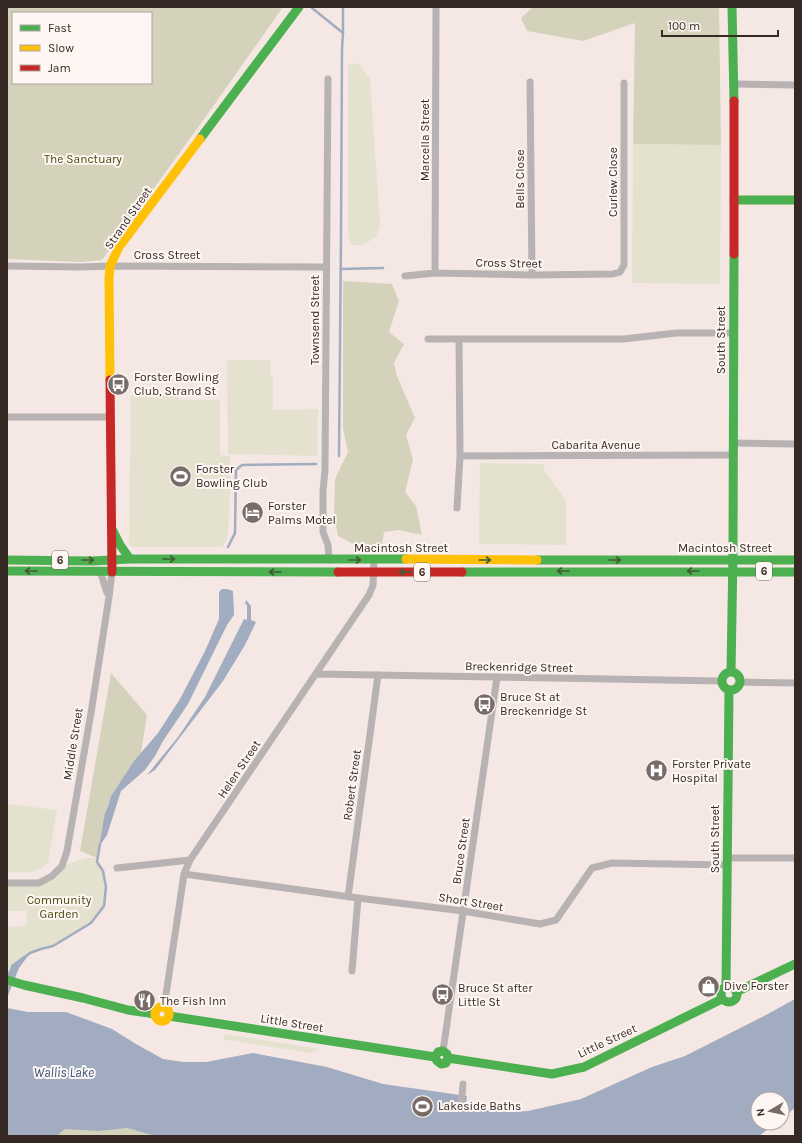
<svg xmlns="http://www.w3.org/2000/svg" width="802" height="1143" viewBox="0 0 802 1143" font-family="Karla,sans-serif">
<rect width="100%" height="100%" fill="#f5e8e4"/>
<!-- green -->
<path fill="#e4e1ce" d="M 358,63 L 370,79 L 380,225 L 376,237 L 363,245 L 351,245 L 348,231 L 348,65 Z
M 633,144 L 721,145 L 720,284 L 632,283 Z
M 227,360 L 270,360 L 271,376 L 273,376 L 273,410 L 318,409 L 317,456 L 228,454 Z
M 131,395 L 176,395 L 179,400 L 220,400 L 220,455 L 230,456 L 230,496 L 228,532 L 227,540 L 222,547 L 132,547 L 129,545 Z
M 480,463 L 544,464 L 544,470 L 566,500 L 566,545 L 479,544 Z
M 7,804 L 57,810 L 48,862 L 42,868 L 32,872 L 7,872 Z
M 85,858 L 97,858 L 97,862 L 103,871 L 106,887 L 104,906 L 91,923 L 53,946 L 41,949 L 30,953 L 11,967 L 7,972 L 7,960 L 8,954 L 7,949 L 7,927 L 26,926 L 27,911 L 7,911 L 7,883 L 39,883 L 62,866 Z
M 224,1034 L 225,1034 L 319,1049 L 310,1053 L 230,1040 L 226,1041 L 224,1039 Z"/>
<!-- forest -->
<path fill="#d5d2bb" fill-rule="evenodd" d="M 7,7 L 283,7 L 207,115 L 102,260 L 81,262 L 7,259 ZM 13,13 L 151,13 L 151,83 L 13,83 Z
M 533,7 L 719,7 L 721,145 L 633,144 L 635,23 L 583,41 L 527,31 L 521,18 Z
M 343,281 L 392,284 L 399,301 L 389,332 L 404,344 L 394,363 L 397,376 L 415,418 L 406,435 L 413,459 L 405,492 L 416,506 L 422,535 L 399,530 L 384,532 L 382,545 L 359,547 L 338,536 L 334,516 L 335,479 L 348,452 L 343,428 Z
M 111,673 L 147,715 L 141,753 L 134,761 L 111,796 L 102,829 L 97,858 L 80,851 Z
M 127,1128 L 155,1136 L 57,1136 L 65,1129 Z"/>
<!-- water -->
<path fill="#a1acc0" d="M 222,589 L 227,589 L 233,591 L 234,615 L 227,625 L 188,704 L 163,741 L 155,756 L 145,770 L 121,791 L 107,835 L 99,847 L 102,829 L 111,796 L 134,761 L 158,733 L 180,699 L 205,651 L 219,619 L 219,592 Z
M 246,600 L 251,606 L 251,620 L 256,622 L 245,645 L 223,681 L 155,770 L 147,775 L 178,737 L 205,697 L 244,619 L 247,620 L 247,605 L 245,604 Z
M 30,953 L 19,968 L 7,998 L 7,975 L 11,967 Z
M 795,999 L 795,1108 L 782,1118 L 782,1099 L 758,1099 L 758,1123 L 776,1123 L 759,1136 L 155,1136 L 127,1128 L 98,1131 L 65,1129 L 57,1136 L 7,1136 L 7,1008 L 28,1012 L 66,1012 L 112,1029 L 136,1044 L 163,1059 L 183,1062 L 206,1062 L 253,1053 L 327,1067 L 383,1084 L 467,1096 L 465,1109 L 511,1112 L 528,1111 L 581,1099 L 652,1067 L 685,1056 L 766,1015 Z"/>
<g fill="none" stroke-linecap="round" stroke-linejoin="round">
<!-- stream -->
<path stroke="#a1acc0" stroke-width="2.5" d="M 312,8 L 343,33
M 341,269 L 383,268
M 339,456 L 341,235 L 342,49 L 343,33 L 343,7
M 228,547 L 235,533 L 236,470 L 242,465 L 316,464
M 104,825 L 106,814 L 109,807
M 12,966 L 30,953 L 41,949 L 53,946 L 91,923 L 104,906 L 106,887 L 103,871 L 97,862 L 100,844"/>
<!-- street -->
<path stroke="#b9b2b2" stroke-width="7" d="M 328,79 L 325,470 L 323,491 L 323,532 L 328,545 L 329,560
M 530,82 L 532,275
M 734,84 L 795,85
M 7,266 L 81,267 L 110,266 L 326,267
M 435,273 L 436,7
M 405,276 L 435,273 L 532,275 L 613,274 L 620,272 L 624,265 L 624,83
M 428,339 L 624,339 L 676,333 L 733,333
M 7,417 L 111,417
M 733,443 L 795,444
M 460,456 L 733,455
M 457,508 L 460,456 L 459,339
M 100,572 L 102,577 L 107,593
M 316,674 L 721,681
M 740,682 L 795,683
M 728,858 L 795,858
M 117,868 L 190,860
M 184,874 L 358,898 L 463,911 L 540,924 L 556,920 L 592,868 L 612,863 L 727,865
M 7,883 L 39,883 L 52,876 L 62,866 L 67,851 L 91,713 L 109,597 L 112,572
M 348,897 L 378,675
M 352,971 L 358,898
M 164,1008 L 184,874 L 190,860 L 369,595 L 373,585 L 374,560
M 443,1051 L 497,677
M 461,1106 L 463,1084"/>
<!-- fast -->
<path stroke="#4caf50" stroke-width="9" d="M 732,7 L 734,101
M 200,139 L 299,7
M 734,200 L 795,200
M 113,531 L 120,545 L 130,559
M 7,560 L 92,561 L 130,559 L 406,559
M 537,560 L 795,560
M 7,571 L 338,572
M 462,572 L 795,572
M722 681a9 9 0 1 1 18 0a9 9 0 1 1-18 0Z
M 731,672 L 733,552 L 734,254
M 7,980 L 24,985 L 83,998 L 128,1010 L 155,1014
M721 994a8 8 0 1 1 16 0a8 8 0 1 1-16 0Z
M 726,987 L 729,690
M 736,992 L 795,964
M 169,1016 L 435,1057
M 435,1057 L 438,1052 L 443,1051 L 447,1054 L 448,1058
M 435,1057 L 437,1061 L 441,1064 L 446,1063 L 448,1058
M 448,1058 L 552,1074 L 584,1067 L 722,999"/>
<!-- slow -->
<path stroke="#ffc107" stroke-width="9" d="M 110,380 L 109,279 L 110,266 L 119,247 L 200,139
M 406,559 L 537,560
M155 1014a7 7 0 1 1 14 0a7 7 0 1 1-14 0Z"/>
<!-- jam -->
<path stroke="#c62828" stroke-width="9" d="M 734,254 L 734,101
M 110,380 L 112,572
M 338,572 L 462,572"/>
</g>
<!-- one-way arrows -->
<defs><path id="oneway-shaft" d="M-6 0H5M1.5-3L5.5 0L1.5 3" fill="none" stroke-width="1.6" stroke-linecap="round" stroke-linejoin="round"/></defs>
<g stroke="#3f5e35">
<use href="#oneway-shaft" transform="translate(169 559)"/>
<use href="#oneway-shaft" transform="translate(88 560)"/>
<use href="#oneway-shaft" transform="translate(355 560)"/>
<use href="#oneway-shaft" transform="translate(485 560)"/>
<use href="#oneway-shaft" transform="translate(615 560)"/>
<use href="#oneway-shaft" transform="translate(31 571) rotate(-180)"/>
<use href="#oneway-shaft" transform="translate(563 571) rotate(180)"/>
<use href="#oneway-shaft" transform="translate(693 571) rotate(180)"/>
<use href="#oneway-shaft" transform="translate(275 572) rotate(-180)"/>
<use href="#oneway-shaft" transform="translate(405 572) rotate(180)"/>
</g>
<!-- icons -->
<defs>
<symbol id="bus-disc" viewBox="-11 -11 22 22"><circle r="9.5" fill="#796b67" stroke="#fef6f3"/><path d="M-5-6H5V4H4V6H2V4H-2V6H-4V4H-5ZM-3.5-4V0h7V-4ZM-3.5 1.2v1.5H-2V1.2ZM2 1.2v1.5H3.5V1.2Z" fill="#fff"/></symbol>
<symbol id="stadium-disc" viewBox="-11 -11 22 22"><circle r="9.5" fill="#796b67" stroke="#fef6f3"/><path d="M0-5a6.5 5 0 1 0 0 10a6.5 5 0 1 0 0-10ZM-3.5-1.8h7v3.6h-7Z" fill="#fff"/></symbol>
<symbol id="hotel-disc" viewBox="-11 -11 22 22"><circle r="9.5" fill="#796b67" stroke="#fef6f3"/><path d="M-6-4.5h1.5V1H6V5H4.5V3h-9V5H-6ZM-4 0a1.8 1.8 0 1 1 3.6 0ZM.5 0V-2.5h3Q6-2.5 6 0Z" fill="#fff"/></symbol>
<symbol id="hospital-disc" viewBox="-11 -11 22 22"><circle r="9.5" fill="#796b67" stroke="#fef6f3"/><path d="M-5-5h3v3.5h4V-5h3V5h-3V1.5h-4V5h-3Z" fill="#fff"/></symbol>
<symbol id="shop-disc" viewBox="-11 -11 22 22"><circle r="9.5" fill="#796b67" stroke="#fef6f3"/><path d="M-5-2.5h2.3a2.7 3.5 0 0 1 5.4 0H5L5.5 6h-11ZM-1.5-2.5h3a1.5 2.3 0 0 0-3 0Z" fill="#fff"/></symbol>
<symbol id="restaurant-disc" viewBox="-11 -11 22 22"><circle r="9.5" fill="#796b67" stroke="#fef6f3"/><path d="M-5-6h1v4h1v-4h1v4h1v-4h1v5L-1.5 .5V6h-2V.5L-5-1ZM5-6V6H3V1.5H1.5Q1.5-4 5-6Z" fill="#fff"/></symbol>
</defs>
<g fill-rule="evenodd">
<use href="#bus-disc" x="106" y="372" width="25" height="25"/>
<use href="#stadium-disc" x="168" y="464" width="25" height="25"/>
<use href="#hotel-disc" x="240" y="500" width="25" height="25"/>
<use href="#bus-disc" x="472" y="692" width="25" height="25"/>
<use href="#hospital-disc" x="644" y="758" width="25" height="25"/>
<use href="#shop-disc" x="696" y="974" width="25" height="25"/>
<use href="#bus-disc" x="430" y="982" width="25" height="25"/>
<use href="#restaurant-disc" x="132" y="988" width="25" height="25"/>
<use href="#stadium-disc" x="410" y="1094" width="25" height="25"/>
</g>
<g text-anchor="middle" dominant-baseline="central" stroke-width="4" stroke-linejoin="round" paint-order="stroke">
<!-- shield labels -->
<g fill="#fef6f3" stroke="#726661" stroke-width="1">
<rect x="52" y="551" width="16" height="18" rx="3"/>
<rect x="756" y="562" width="16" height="18" rx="3"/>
<rect x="414" y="563" width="16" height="18" rx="3"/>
</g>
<g font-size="11" font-weight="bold" fill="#362823">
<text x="60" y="560">6</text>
<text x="764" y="571">6</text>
<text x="422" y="572">6</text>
</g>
<!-- street labels -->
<g font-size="12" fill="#362823" stroke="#fef6f3">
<text transform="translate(425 140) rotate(-90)">Marcella Street</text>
<text transform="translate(520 179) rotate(-90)">Bells Close</text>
<text transform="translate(613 182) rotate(-90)">Curlew Close</text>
<text transform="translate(128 218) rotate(-55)">Strand Street</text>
<text x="167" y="255">Cross Street</text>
<text transform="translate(509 263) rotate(1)">Cross Street</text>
<text transform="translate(315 320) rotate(-90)">Townsend Street</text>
<text transform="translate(721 340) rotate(-90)">South Street</text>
<text x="596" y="445">Cabarita Avenue</text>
<text x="401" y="548">Macintosh Street</text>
<text x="725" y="548">Macintosh Street</text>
<text transform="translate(519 667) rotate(1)">Breckenridge Street</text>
<text transform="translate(73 744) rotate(-81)">Middle Street</text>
<text transform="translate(239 769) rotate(-56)">Helen Street</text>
<text transform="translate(352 785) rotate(-82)">Robert Street</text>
<text transform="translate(715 839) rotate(-90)">South Street</text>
<text transform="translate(461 851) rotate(-82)">Bruce Street</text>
<text transform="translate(471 902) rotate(9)">Short Street</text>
<text transform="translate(292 1023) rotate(9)">Little Street</text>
<text transform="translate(607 1041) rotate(-25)">Little Street</text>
</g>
<!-- park labels -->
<g font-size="12" fill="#484c0d" stroke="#fef6f3">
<text x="83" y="159">The Sanctuary</text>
<text x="59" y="900">Community<tspan x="59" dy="14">Garden</tspan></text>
</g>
<!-- poi labels -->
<g font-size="12" fill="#362823" stroke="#fef6f3" text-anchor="start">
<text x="134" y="377">Forster Bowling<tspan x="134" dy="14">Club, Strand St</tspan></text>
<text x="196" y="469">Forster<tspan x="196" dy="14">Bowling Club</tspan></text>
<text x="268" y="506">Forster<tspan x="268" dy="14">Palms Motel</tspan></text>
<text x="500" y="697">Bruce St at<tspan x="500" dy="14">Breckenridge St</tspan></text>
<text x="672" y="764">Forster Private<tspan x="672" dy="14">Hospital</tspan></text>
<text x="724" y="986">Dive Forster</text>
<text x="458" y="988">Bruce St after<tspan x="458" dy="14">Little St</tspan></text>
<text x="160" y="1001">The Fish Inn</text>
<text x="438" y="1106">Lakeside Baths</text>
</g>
<!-- water labels -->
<g font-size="13" font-style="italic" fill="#365582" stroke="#fef6f3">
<text x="64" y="1072">Wallis Lake</text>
</g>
</g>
<!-- border -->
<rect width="802" height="1143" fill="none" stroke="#362823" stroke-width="16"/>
<!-- legend -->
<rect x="12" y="12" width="140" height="72" fill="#fef6f3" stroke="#aea4a0"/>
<rect x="20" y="25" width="20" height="6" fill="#4caf50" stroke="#aea4a0"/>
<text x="48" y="32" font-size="12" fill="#362823">Fast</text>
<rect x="20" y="45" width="20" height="6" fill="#ffc107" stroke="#aea4a0"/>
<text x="48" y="52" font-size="12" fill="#362823">Slow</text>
<rect x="20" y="65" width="20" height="6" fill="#c62828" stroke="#aea4a0"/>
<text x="48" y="72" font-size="12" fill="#362823">Jam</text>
<!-- north arrow -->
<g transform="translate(770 1111) rotate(261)"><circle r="19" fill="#fef6f3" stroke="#aea4a0"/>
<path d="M0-3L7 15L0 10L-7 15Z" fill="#796b67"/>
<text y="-6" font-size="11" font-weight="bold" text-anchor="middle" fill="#362823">N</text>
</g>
<!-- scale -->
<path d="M662 30v6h116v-6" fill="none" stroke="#362823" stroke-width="2"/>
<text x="668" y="30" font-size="12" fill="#362823" stroke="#fef6f3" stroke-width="3" paint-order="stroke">100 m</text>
</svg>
